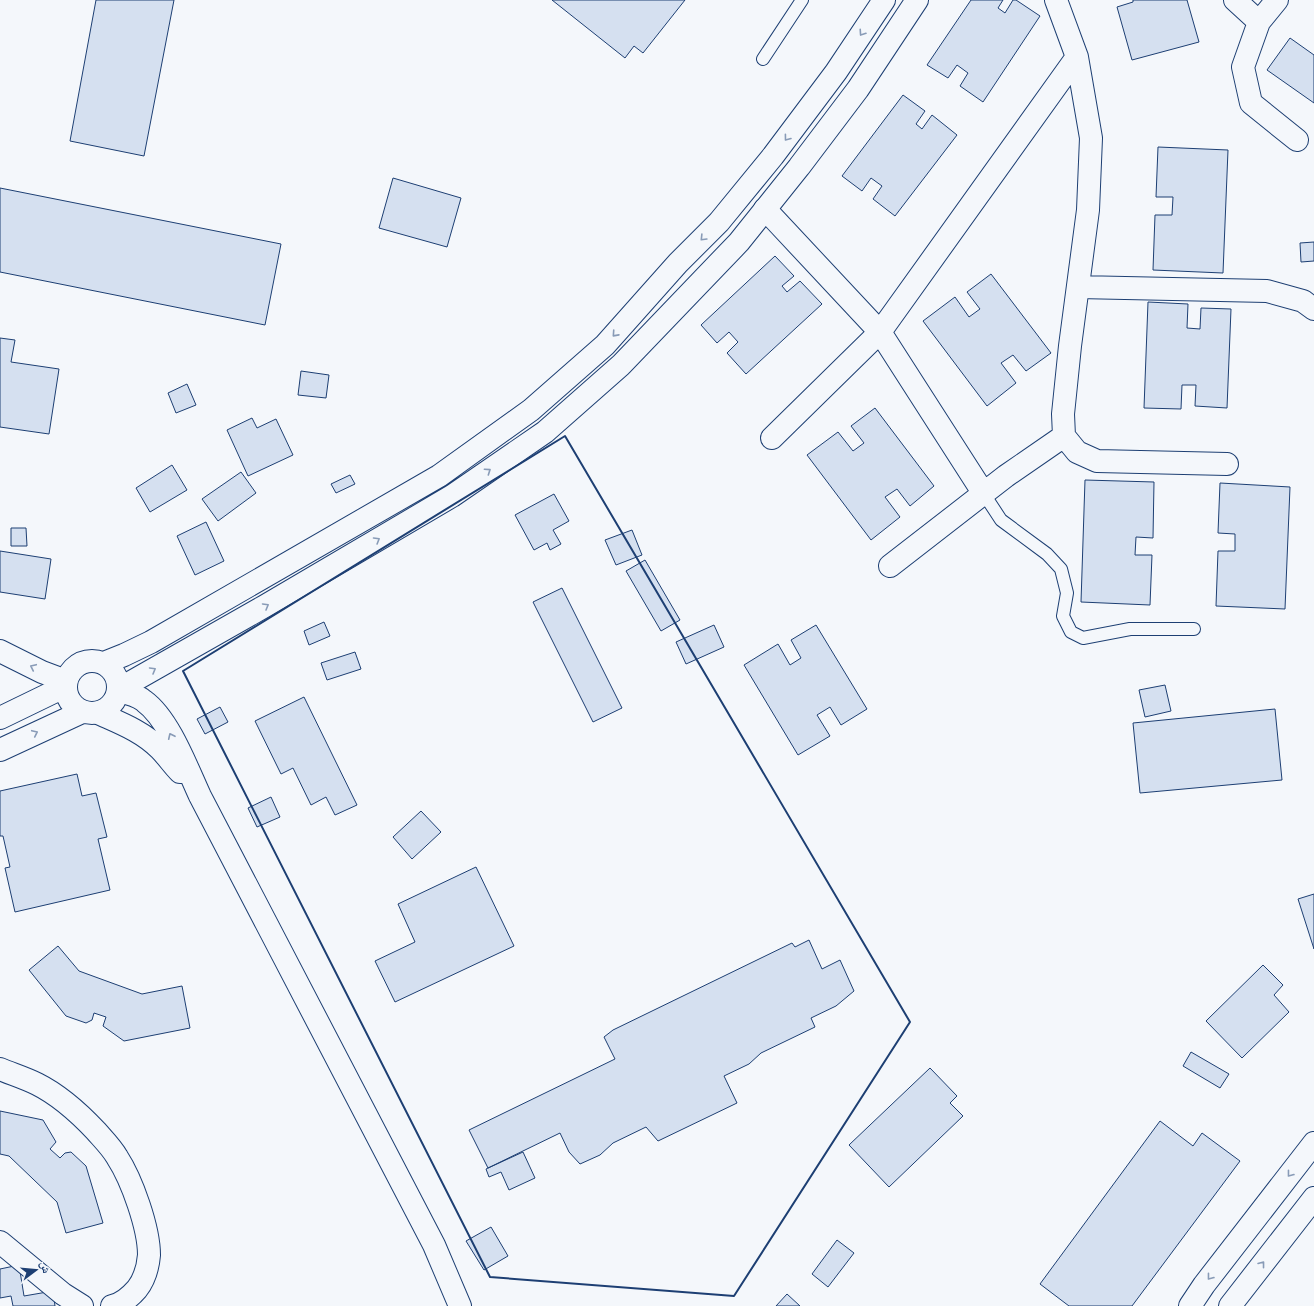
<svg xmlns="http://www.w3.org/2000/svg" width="1314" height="1306" viewBox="0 0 1314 1306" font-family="Lato,'Noto Naskh Arabic',sans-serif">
<rect width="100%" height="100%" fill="#f4f7fb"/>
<!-- building -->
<path fill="#d5e0f0" stroke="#1d3f73" d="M 96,0 L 174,0 L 144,156 L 70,141 Z
M 552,0 L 685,0 L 643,53 L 634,46 L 625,58 Z
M 971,0 L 1003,0 L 998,8 L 1005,13 L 1013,0 L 1016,0 L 1040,16 L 983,102 L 960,86 L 968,73 L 957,65 L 948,78 L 927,65 Z
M 1133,0 L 1187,0 L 1199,42 L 1132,60 L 1117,7 L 1133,2 Z
M 1290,38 L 1314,55 L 1314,103 L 1267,70 Z
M 903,95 L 925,111 L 916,124 L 922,129 L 932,115 L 957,135 L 895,216 L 873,199 L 882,186 L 871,178 L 862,191 L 842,176 Z
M 1158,147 L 1228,150 L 1223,273 L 1153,270 L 1155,215 L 1172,215 L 1173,197 L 1156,197 Z
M 393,178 L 461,198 L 447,247 L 379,228 Z
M 0,188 L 281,244 L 265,325 L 0,272 Z
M 1314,242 L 1314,261 L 1301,262 L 1300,243 Z
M 775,256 L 794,276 L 782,286 L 787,292 L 800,281 L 822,304 L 746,374 L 727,353 L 738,342 L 729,332 L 717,343 L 701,325 Z
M 991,274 L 1051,353 L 1026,371 L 1013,355 L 1001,363 L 1016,383 L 987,406 L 923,321 L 955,297 L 969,317 L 980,309 L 967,292 Z
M 1148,302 L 1188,304 L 1187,328 L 1200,329 L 1201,308 L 1231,309 L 1227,408 L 1195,406 L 1196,385 L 1182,385 L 1181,409 L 1144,408 Z
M 0,338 L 15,340 L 11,362 L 59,369 L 49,434 L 0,427 Z
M 301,371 L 329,375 L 326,398 L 298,395 Z
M 187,384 L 196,405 L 176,413 L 168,393 Z
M 875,408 L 934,486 L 910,506 L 897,489 L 885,497 L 900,517 L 871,540 L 807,455 L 838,432 L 853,451 L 864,443 L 851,426 Z
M 252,418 L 257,428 L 276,419 L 293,455 L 248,476 L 227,430 Z
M 172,465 L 187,490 L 150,512 L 136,488 Z
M 241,472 L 256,493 L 218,521 L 202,499 Z
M 350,475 L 355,484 L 336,493 L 331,484 Z
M 1085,480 L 1154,482 L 1153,538 L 1136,537 L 1135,555 L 1152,555 L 1150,605 L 1081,602 Z
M 1220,483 L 1290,487 L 1285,609 L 1216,606 L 1218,551 L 1235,551 L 1235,534 L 1218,533 Z
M 554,494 L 569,521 L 553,530 L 561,544 L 550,550 L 547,543 L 534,550 L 515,515 Z
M 206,522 L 224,561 L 195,575 L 177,536 Z
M 11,528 L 26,528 L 27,546 L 11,546 Z
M 632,530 L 642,555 L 616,565 L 605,540 Z
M 0,551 L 51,559 L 45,599 L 0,592 Z
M 645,560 L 680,620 L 661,631 L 626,571 Z
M 562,588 L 622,708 L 593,722 L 533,602 Z
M 324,622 L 330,636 L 309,645 L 304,631 Z
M 714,625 L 724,647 L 686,664 L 676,642 Z
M 816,625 L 867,709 L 841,725 L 830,707 L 817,715 L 830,736 L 798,755 L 744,665 L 778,644 L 790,665 L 801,658 L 791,640 Z
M 355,652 L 361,669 L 327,680 L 321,663 Z
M 1165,685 L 1171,711 L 1145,717 L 1139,690 Z
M 304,697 L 357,805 L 335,815 L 326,797 L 311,805 L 293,768 L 281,774 L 255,721 Z
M 220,707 L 228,722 L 205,734 L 197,719 Z
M 1275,709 L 1282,780 L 1140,793 L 1133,723 Z
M 77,774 L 82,796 L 96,793 L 107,837 L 98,839 L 110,890 L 15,912 L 5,868 L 10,867 L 3,836 L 0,836 L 0,791 Z
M 271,797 L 280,817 L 257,827 L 248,808 Z
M 421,811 L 441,832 L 412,859 L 393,837 Z
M 476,867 L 514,946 L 395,1002 L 375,961 L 415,942 L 398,904 Z
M 1314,894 L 1314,949 L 1298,899 Z
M 809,940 L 822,969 L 840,960 L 854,991 L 836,1006 L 811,1018 L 815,1027 L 761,1053 L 749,1064 L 724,1076 L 737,1103 L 658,1141 L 646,1127 L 613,1143 L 600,1155 L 580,1164 L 569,1152 L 560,1133 L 488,1168 L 469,1130 L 615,1059 L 604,1037 L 613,1030 L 792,943 L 795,947 Z
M 58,946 L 79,971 L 142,994 L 182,986 L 190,1028 L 124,1041 L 103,1026 L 106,1017 L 94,1013 L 92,1020 L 86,1023 L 66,1016 L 29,970 Z
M 1263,965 L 1283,985 L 1274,995 L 1289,1012 L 1242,1058 L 1206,1021 Z
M 1191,1052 L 1229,1074 L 1220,1088 L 1183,1066 Z
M 930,1068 L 957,1096 L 950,1103 L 963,1116 L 889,1187 L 849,1145 Z
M 0,1111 L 43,1120 L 56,1142 L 50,1149 L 60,1158 L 65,1153 L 71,1152 L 86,1166 L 103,1223 L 66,1233 L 57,1202 L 9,1156 L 0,1154 Z
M 1160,1121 L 1193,1146 L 1202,1133 L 1240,1161 L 1132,1306 L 1069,1306 L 1040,1284 Z
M 523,1152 L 535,1178 L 509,1190 L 501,1172 L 489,1177 L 486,1169 Z
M 491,1227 L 508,1256 L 484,1270 L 466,1241 Z
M 837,1240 L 854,1253 L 828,1287 L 812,1274 Z
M 19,1265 L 24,1296 L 53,1291 L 55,1306 L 13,1306 L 11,1296 L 0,1298 L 0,1269 Z
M 787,1294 L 800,1306 L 776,1306 Z"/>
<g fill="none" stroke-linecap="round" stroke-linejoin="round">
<defs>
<path id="lane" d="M 763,59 L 802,0
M 984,494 L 1001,520 L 1047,554 L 1061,569 L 1067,593 L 1063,616 L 1071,632 L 1083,638 L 1130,629 L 1194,629"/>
<path id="street" d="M 1056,0 L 1077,57 L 1091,138 L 1088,210 L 1070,346 L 1063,414 L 1064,436 L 1077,452 L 1097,461 L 1227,464
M 1235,0 L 1259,22
M 1277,0 L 1259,22 L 1243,67 L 1251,103 L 1297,140
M 765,209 L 880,332 L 984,494
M 1078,287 L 1267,291 L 1303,301 L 1314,309
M 772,438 L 880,332 L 1077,57
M 890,566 L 1006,476 L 1064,436
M 0,651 L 42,672 L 66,681
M 118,691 C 127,693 137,695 144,701 C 169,719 187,768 200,796 L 434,1245 L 460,1306
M 98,713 C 120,723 142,731 160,749 C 167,756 173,765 180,772
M 0,1069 C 12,1074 25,1078 37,1084 C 57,1094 80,1114 96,1131 C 103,1139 112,1148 117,1157 C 132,1180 149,1228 149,1255 C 148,1267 144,1280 137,1289 C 130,1297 122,1304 112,1306
M 0,1242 L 63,1294 L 82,1306"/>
<path id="secondary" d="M66 687a26 26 0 1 1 52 0a26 26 0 1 1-52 0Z
M 104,663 L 124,655 L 151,642 L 439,476 L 531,410 L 605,345 L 678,263 L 719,222 L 773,156 L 836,72 L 884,0
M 119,689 L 265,606 L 452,496 L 545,432 L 621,365 L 739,242 L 799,167 L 858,89 L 917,0
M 0,718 L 66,686
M 0,750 L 82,712
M 1190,1306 L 1204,1285 L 1314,1143
M 1230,1306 L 1314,1198"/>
</defs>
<!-- lane casing -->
<use href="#lane" stroke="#1d3f73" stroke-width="14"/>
<!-- street casing -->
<use href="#street" stroke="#1d3f73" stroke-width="24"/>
<!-- secondary casing -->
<use href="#secondary" stroke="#1d3f73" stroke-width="24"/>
<!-- lane -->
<use href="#lane" stroke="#f4f7fb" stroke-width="12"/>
<!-- street -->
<use href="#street" stroke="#f4f7fb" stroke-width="22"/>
<!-- secondary -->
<use href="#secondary" stroke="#f4f7fb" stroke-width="22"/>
<!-- wall -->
<path stroke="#1d3f73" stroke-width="2" d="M 565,436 L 910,1022 L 734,1296 L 490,1277 L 183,671 Z"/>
</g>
<!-- one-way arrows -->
<defs><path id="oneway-chevron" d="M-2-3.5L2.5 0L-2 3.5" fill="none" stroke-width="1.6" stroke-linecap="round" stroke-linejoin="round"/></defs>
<g stroke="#889bb7">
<use href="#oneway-chevron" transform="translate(862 33) rotate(124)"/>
<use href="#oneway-chevron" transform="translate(787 138) rotate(127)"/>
<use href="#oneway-chevron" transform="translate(703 238) rotate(134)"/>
<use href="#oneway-chevron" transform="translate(615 334) rotate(132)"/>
<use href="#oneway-chevron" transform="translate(488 471) rotate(-34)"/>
<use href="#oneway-chevron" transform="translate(377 540) rotate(-31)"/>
<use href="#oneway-chevron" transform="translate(266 606) rotate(-30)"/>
<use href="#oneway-chevron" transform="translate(33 667) rotate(-155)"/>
<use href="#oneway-chevron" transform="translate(153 670) rotate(-30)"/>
<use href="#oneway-chevron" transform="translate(35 733) rotate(-25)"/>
<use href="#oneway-chevron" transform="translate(171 736) rotate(-115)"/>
<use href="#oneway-chevron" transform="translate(1290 1174) rotate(128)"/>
<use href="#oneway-chevron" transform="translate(1262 1264) rotate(-52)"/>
<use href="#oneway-chevron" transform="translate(1210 1277) rotate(128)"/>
</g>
<!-- north arrow -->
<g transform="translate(36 1270) rotate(74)" stroke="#f4f7fb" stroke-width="3" paint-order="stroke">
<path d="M0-3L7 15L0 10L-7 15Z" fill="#1d3f73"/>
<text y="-6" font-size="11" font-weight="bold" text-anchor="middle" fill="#1d3f73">ش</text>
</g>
</svg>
